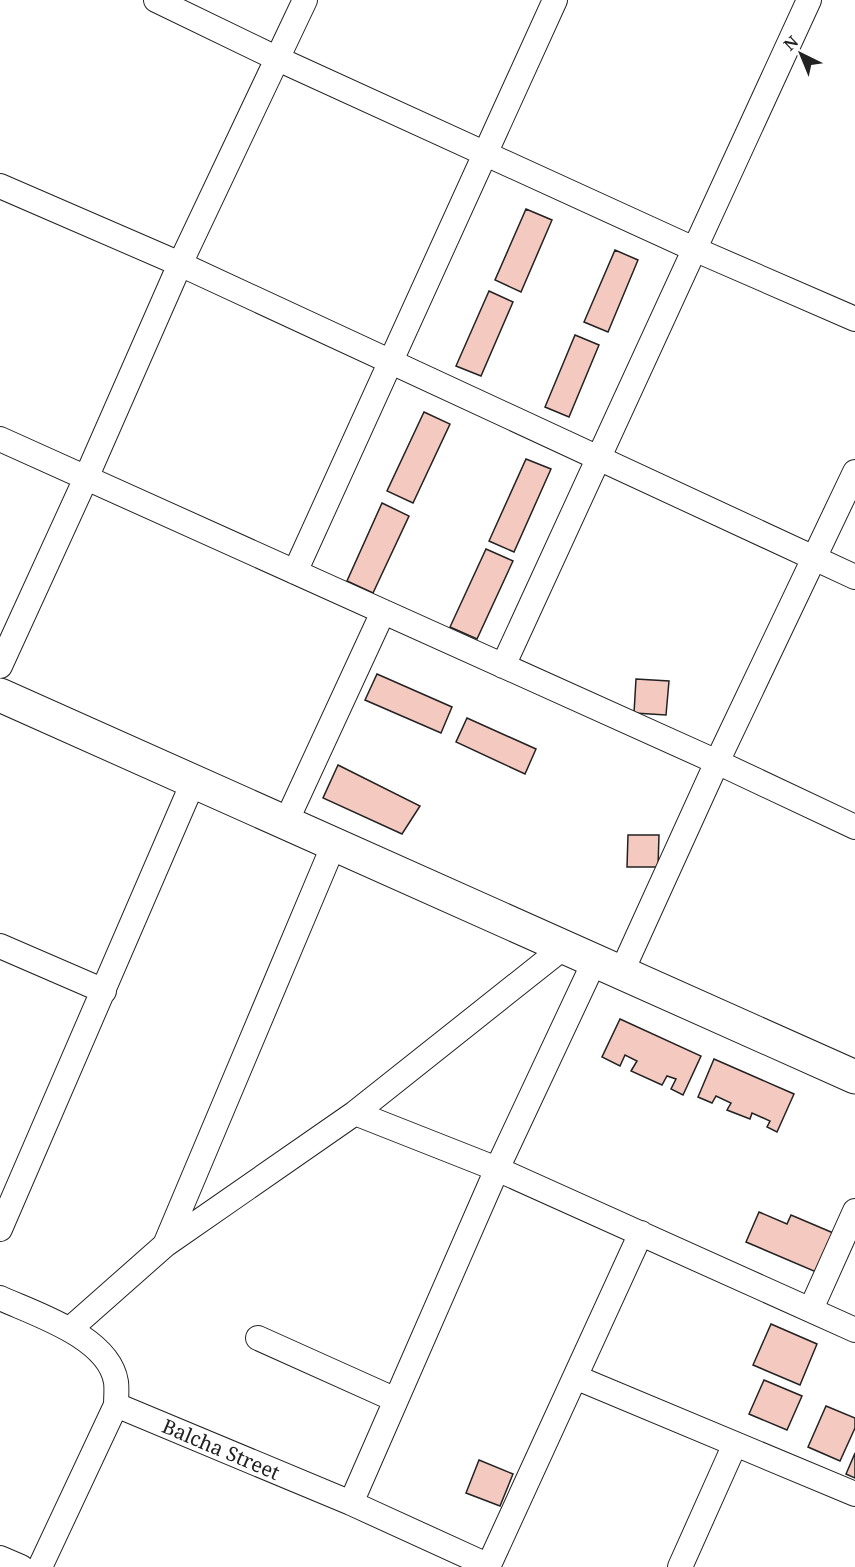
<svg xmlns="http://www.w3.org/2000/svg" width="855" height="1567" viewBox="0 0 855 1567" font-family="'Noto Serif',serif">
<rect width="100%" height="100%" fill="#fff"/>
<!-- building -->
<path fill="#f3c9c0" stroke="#222" stroke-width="1.5" d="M 526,209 L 552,220 L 521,292 L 495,280 Z
M 615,250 L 638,260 L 608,332 L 584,322 Z
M 489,291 L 513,302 L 481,376 L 456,366 Z
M 575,335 L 599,345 L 569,417 L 545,407 Z
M 424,412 L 450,424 L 413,503 L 387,491 Z
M 526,459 L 551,469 L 514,552 L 489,541 Z
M 382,503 L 409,516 L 373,593 L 347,581 Z
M 486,549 L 513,561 L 477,639 L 450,627 Z
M 377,674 L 452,707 L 441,733 L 365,700 Z
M 636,679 L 669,681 L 666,715 L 634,713 Z
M 467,718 L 536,749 L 525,774 L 456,742 Z
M 338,765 L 420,806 L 402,834 L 323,798 Z
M 628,835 L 659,835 L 658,867 L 627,867 Z
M 620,1019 L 701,1056 L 683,1095 L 671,1089 L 676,1079 L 667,1076 L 662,1085 L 631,1071 L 637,1061 L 625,1055 L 620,1066 L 602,1057 Z
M 714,1059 L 794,1094 L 777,1132 L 767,1127 L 770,1121 L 752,1113 L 750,1119 L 727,1110 L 731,1103 L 716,1096 L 712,1103 L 698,1097 Z
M 759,1212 L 787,1224 L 791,1215 L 838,1235 L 821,1274 L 746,1242 Z
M 771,1324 L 817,1344 L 800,1385 L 753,1365 Z
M 764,1380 L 802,1396 L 787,1430 L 749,1414 Z
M 826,1406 L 855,1418 L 855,1428 L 840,1461 L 808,1447 Z
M 855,1453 L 855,1478 L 846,1474 Z
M 479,1460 L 513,1474 L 500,1506 L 466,1493 Z"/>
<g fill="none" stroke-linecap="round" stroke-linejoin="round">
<defs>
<path id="minor" d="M 156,0 L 278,59 L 694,249 L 855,319
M 0,186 L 180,264 L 855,577
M 0,439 L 717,762 L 855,827
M 295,572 L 555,0
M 0,666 L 86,478 L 180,264 L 305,0
M 503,666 L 809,0
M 286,822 L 383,612
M 0,946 L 104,991
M 622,971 L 717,762 L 855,472
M 355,1113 L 497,1169 L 855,1330
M 0,1229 L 194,780
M 165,1245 L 334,844
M 0,1298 C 35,1314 109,1337 116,1382 C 117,1389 116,1398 116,1405
M 811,1309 L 855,1211
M 70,1329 L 165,1245 L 355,1113 L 564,947
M 258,1338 L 396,1400
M 575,1377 L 855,1494
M 351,1503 L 497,1169 L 595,960
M 0,1558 L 21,1567
M 40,1567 L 116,1405 L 351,1503 L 489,1566
M 488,1567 L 641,1233
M 680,1567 L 735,1444"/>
<path id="secondary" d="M 0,695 L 855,1077"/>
</defs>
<!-- minor casing -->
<use href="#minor" stroke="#222" stroke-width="26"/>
<!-- secondary casing -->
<use href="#secondary" stroke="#222" stroke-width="35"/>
<!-- minor -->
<use href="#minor" stroke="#fff" stroke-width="24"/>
<!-- secondary -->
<use href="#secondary" stroke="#fff" stroke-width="33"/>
</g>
<g text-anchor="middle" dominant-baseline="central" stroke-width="4.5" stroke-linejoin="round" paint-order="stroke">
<!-- street labels -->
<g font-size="20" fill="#222" stroke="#fff">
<text transform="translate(221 1449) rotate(23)">Balcha Street</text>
</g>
</g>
<!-- north arrow -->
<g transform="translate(801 54) rotate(317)" stroke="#ffffff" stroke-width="4.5" paint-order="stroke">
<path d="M0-4.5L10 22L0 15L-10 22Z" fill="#222222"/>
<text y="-9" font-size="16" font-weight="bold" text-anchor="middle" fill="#222222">N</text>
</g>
</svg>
